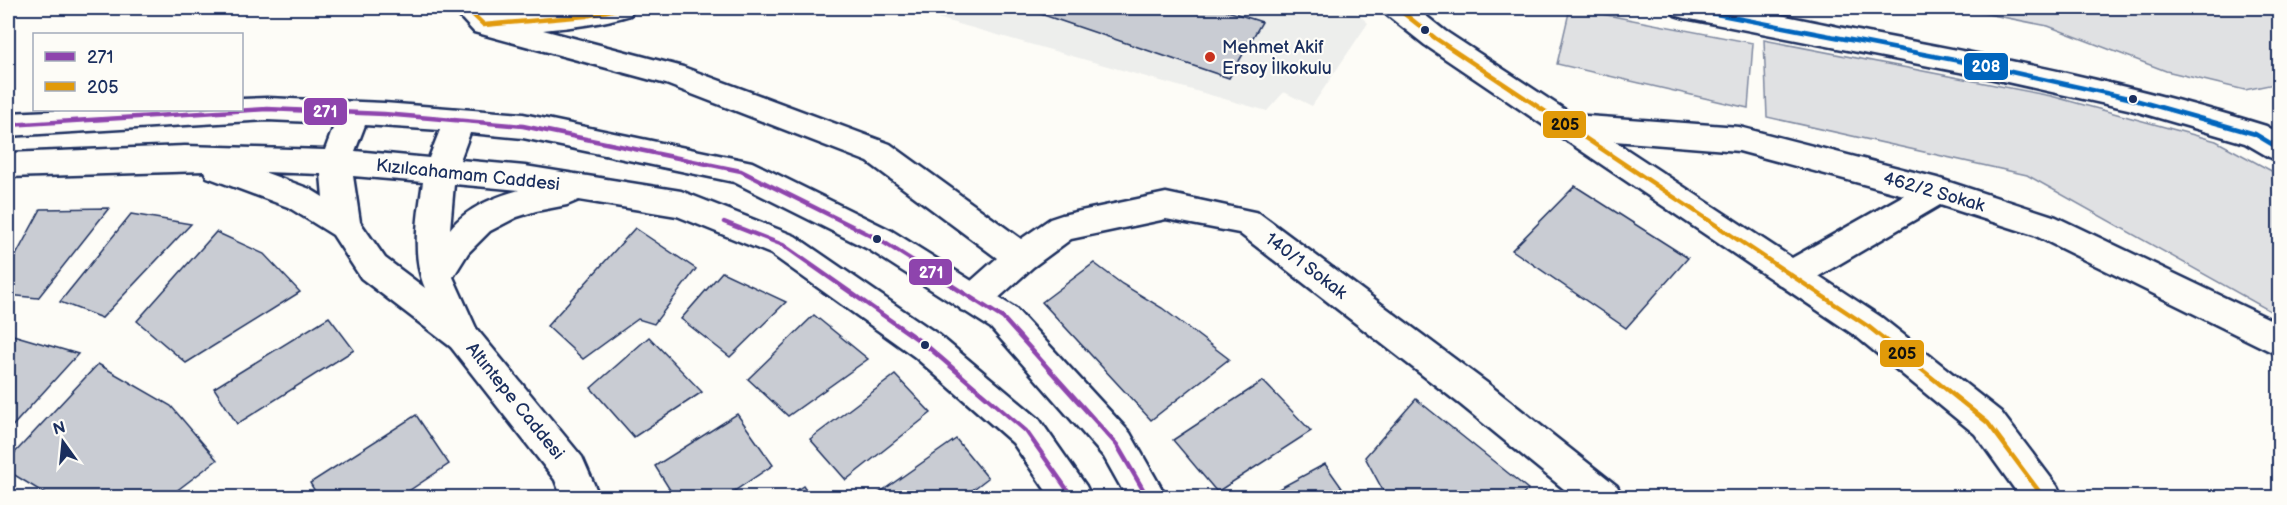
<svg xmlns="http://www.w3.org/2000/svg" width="2287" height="505" viewBox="0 0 2287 505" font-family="'Balsamiq Sans',sans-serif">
<rect width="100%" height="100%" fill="#fdfcf7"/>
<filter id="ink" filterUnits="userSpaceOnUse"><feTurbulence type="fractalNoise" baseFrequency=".0167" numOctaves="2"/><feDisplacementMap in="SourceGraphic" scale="12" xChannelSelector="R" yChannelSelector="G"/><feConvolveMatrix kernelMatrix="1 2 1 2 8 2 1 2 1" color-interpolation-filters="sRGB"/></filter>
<g filter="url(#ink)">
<!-- built -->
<path fill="#edeeec" d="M 928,8 L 1351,8 L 1368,23 L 1312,106 L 1284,92 L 1267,111 L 923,14 Z"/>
<!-- green -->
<path fill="#e0e1e3" stroke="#7e88a0" stroke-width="1.5" d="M 1570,8 L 1753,43 L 1748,108 L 1557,64 Z
M 1957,8 L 2279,8 L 2279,83 L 2245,90 L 2166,71 L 2048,26 Z
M 1764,40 L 2051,96 L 2216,141 L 2279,175 L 2279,316 L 2027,175 L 1767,117 Z"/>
<!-- building -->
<path fill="#c9ccd3" stroke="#1b2f5e" stroke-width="1.5" d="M 1023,8 L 1218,8 L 1262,22 L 1229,78 Z
M 1575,186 L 1688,258 L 1626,328 L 1512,250 Z
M 109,208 L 38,298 L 8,295 L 8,270 L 41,209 Z
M 131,214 L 191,224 L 102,318 L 60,302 Z
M 635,228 L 696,269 L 654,324 L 638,319 L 583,359 L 547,326 Z
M 216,232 L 264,254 L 300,292 L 186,363 L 137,321 Z
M 1094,263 L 1122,284 L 1162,308 L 1229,359 L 1151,420 L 1042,302 Z
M 722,272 L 786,302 L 730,357 L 681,319 Z
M 814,315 L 868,359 L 788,416 L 748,379 Z
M 329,317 L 354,350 L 237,424 L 214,388 Z
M 13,335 L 78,354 L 8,431 L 8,340 Z
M 649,337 L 702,392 L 634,437 L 591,388 Z
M 98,364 L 171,406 L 217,460 L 167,498 L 52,498 L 8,471 L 8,460 Z
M 895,375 L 931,413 L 846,480 L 810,439 Z
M 1263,381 L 1311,431 L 1217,492 L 1173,440 Z
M 1416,399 L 1528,489 L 1520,498 L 1387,498 L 1365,457 Z
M 737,414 L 773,465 L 724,498 L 675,498 L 655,466 Z
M 416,415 L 449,464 L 398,498 L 319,498 L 310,483 Z
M 956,439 L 988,478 L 962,498 L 872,498 Z
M 1325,464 L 1349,498 L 1262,498 Z
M 803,486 L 811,498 L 785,498 Z"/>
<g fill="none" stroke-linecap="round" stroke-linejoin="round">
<defs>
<path id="minor" d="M 452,8 L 483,8 L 490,14 L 567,8 L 634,8 L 630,15 C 601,24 573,27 543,30 L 683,67 L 890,144 L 1021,239 L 1050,219 L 1062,215 L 1166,193 L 1259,213 L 1487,383 L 1617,486 L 1623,498 L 1575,498 L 1461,405 L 1239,233 L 1166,219 L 1071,239 L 1033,267 L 985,310 L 973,314 L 961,310 L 956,300 L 961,290 L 997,258 L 868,162 L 666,84 L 474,32 Z
M 1383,8 L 1416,8 L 1445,31 L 1573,115 L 1739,127 L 1937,178 L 2056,217 L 2280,324 L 2280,356 L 2034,235 L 1940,205 L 1819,276 L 1881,317 L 2001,412 L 2057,486 L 2063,498 L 2021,498 L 1975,434 L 1857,337 L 1425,45 L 1387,15 ZM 1614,141 L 1739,151 L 1904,195 L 1792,258 Z
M 1671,8 C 1736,0 1804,21 1868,33 C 2002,58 2136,85 2266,126 L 2280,134 L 2280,161 L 2269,157 L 2245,143 L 2128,109 L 1980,76 L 1685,18 L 1675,15 Z
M 463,322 L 475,327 L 582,457 L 600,498 L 562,498 L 555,480 L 451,347 L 446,337 L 451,327 Z"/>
<path id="major" d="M 267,98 L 384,103 L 523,114 L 752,162 L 892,231 L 1015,308 L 1130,433 L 1167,498 L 1127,498 L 1104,457 L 991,328 L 868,249 L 734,182 L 523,138 L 470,133 L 460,160 L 525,166 L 681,191 L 795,236 L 939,335 L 1039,419 L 1086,486 L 1092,498 L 1051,498 L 1013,443 L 915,357 L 771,254 L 677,216 L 579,200 L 567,205 L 536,211 L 517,217 L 490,231 L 468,253 L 453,277 L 480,337 L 475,347 L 463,352 L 451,347 L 361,278 L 333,235 L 288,207 L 207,177 L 204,171 L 8,177 L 8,153 L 185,146 L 325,150 L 335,123 L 267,120 L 8,136 L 8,113 L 72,110 L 242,110 L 242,99 ZM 365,125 L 440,130 L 429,158 L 355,151 ZM 264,172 L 321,174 L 323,197 L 310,189 ZM 353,176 L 423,182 C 418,215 411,256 425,288 L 385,258 L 360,222 ZM 454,184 L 519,190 C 493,198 468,207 450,229 Z"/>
</defs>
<!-- minor casing -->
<use href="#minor" stroke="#1b2f5e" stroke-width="5"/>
<!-- major casing -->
<use href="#major" stroke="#1b2f5e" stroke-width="5"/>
<!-- minor -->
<use href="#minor" fill="#fdfcf7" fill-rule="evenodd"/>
<!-- major -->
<use href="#major" fill="#fdfcf7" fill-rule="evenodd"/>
<defs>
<path id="bus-1" d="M 8,125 L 267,109 L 384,114 L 523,126 L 741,171 L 880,240 L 1003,318 L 1117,445 L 1148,498
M 724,222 L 783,245 L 927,346 L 1026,431 L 1073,498"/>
<path id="bus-2" d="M 466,8 L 484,25 L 586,16 L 620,8
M 1397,8 L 1435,38 L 1869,327 L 1988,423 L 2044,498"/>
<path id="bus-3" d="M 1685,8 L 1980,65 L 2128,98 L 2255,134 L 2280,149"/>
</defs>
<!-- bus-1 casing -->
<use href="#bus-1" stroke="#fdfcf7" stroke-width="9"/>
<!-- bus-2 casing -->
<use href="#bus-2" stroke="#fdfcf7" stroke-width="9"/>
<!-- bus-3 casing -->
<use href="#bus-3" stroke="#fdfcf7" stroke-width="9"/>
<!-- bus-1 -->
<use href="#bus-1" stroke="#8e44ad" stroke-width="4.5"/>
<!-- bus-2 -->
<use href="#bus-2" stroke="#e19a09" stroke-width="4.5"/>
<!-- bus-3 -->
<use href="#bus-3" stroke="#0065bd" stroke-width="4.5"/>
</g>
</g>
<!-- markers -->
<g fill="#1b2f5e" stroke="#fdfcf7" stroke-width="2">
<circle cx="1425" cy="30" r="5"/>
<circle cx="2133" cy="99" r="5"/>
<circle cx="877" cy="239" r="5"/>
<circle cx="925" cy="345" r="5"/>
</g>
<circle fill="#c8321e" stroke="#fdfcf7" stroke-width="2" cx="1210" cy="57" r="6"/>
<g text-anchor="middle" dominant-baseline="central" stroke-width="4.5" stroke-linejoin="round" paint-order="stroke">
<!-- poi labels -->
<g font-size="18" fill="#1b2f5e" stroke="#fdfcf7" text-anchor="start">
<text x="1222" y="47">Mehmet Akif<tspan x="1222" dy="21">Ersoy İlkokulu</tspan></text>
</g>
<!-- street labels -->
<g font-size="18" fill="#1b2f5e" stroke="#fdfcf7">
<text transform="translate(468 175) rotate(6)">Kızılcahamam Caddesi</text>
<text transform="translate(1934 192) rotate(16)">462/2 Sokak</text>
<text transform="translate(1306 266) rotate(37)">140/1 Sokak</text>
<text transform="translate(515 401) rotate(51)">Altıntepe Caddesi</text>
</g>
</g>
<g stroke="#fdfcf7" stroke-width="2">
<rect x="1963" y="52" width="46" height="29" rx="6" fill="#0065bd"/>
<rect x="303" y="97" width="45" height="29" rx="6" fill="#8e44ad"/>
<rect x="1542" y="110" width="45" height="29" rx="6" fill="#e19a09"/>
<rect x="908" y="258" width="45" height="28" rx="6" fill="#8e44ad"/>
<rect x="1879" y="339" width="46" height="29" rx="6" fill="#e19a09"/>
</g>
<g font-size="16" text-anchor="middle" font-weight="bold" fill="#fff">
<text x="1986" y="72">208</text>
<text x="325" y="117">271</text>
<text x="931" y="278">271</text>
</g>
<g font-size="16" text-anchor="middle" font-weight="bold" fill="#111">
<text x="1565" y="130">205</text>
<text x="1902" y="359">205</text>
</g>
<!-- margin -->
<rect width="2287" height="505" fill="none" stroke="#fdfcf7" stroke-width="30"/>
<rect x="15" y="15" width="2257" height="475" fill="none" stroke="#1b2f5e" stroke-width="2" filter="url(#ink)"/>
<!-- legend -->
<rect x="33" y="33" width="210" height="78" fill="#fdfcf7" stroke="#a3aaba" stroke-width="1.5"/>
<rect x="45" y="52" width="30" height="9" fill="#8e44ad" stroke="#a3aaba" stroke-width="1.5"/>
<text x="87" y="63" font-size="18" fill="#1b2f5e">271</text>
<rect x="45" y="82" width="30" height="9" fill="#e19a09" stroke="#a3aaba" stroke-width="1.5"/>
<text x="87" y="93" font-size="18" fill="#1b2f5e">205</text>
<!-- north arrow -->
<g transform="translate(63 442) rotate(345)" stroke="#fdfcf7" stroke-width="4.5" paint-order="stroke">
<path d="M0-4.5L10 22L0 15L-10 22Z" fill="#1b2f5e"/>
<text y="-9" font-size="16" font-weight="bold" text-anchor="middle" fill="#1b2f5e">N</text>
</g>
</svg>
